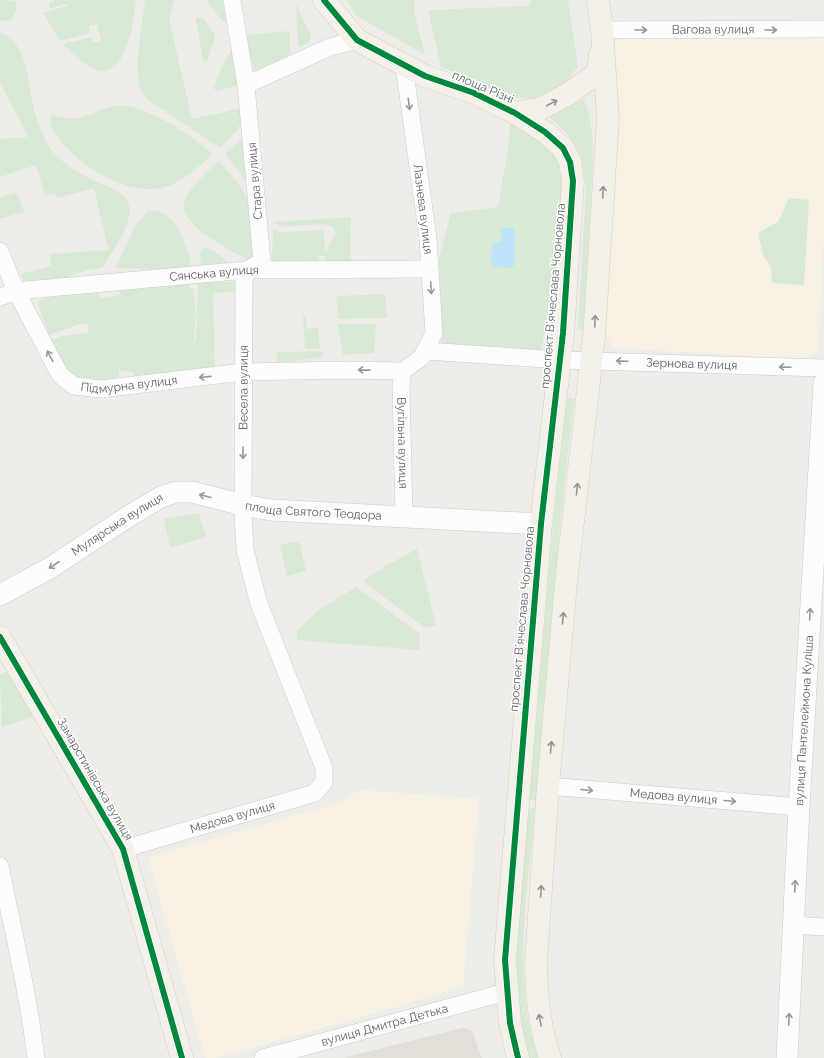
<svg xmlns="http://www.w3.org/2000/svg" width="824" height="1058" viewBox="0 0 824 1058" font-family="Raleway,sans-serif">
<rect width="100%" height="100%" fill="#efede9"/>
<!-- commercial -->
<path fill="#f7f2e4" d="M 824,36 L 824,233 L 818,349 L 805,359 L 614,348 L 604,333 L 613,48 L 616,41 L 627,39 Z
M 361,790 L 479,799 L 463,986 L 393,1008 L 217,1058 L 205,1058 L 148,857 L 332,805 Z"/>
<!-- education -->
<path fill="#e2dfd9" d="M 463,1028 L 472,1031 L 482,1058 L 343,1058 Z"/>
<!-- green -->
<path fill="#d8ead5" d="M 0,0 L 16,1 L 16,12 L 11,20 L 0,21 Z
M 54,0 L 136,0 C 134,19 128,73 100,71 C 87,69 72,52 63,44 L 91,37 L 93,43 L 101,41 L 97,24 L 89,26 L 90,33 L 60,41 L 43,13 L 67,6 L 66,4 L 50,8 L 49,3 L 54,2 Z
M 145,0 L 174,0 L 169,19 L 192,119 L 246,107 C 245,124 232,136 220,148 L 156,105 C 150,101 144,97 141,90 C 133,72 143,21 145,0 Z
M 206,0 L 223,0 L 226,22 L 223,22 Z
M 347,0 L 415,0 L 414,11 L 425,55 L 357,16 Z
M 530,0 L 568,0 L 578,66 L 568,80 L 549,93 L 532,98 L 515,98 L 441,67 L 428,10 L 530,6 Z
M 296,4 L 311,36 L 309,42 L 301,47 L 298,45 Z
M 197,17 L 205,20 L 215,35 L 208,60 L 205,62 L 203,60 L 196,19 Z
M 290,31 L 290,54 L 260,70 L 254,69 L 245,35 Z
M 0,32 C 29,45 27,79 33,105 C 36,119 41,133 48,145 C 58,161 77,172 93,180 C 104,186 123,190 128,203 C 136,221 111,253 102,268 L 90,269 L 34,289 L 26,287 L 21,274 L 51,266 L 50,254 L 108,250 L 109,246 L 107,244 L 94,188 L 57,198 L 55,193 L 45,196 L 36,165 L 0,177 L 0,139 L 28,137 L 0,82 Z
M 232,49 L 241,85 L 216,91 L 214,88 L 221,68 Z
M 584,99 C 592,119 593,139 593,161 L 583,330 L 578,329 L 586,187 L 581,156 L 569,136 L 560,126 L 549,117 Z
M 121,105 C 156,110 187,133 213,154 C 197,168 177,188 154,189 C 118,191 75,163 56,134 C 52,129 48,120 52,115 C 84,126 93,108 121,105 Z
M 510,118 L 543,135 L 566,170 L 560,252 L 540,355 L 442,349 L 435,273 L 451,213 L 498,207 L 509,142 Z
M 249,132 L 251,187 L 225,154 Z
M 219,160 L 242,189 L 249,205 L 259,254 L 249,260 C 233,252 177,224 184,202 C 188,189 209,170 219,160 Z
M 14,193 L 18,195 L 24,212 L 0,219 L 0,198 Z
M 789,198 L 809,200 L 804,285 L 772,283 L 771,267 L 763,255 L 758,233 L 778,222 Z
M 148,211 C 176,206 189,250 192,271 L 115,268 L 137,223 Z
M 351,217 L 350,256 L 353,262 L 324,266 L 325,256 L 319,256 L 317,262 L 272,262 L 273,230 L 281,232 L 324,230 L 325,253 L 336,233 L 334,228 C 321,218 286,233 273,222 Z
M 206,247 L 223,257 L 234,271 L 200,270 L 201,250 Z
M 89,280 L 99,286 L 99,298 L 121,295 L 117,290 L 190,281 L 189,289 L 193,288 L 196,313 L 193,348 L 196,339 L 198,281 L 235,282 L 235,292 L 213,293 L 215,368 L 132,379 L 134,373 L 119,370 L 119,381 L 75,386 L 51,340 L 62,336 L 88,333 L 88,324 L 79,324 L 49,335 L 38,305 L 40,300 Z
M 385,294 L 387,318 L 339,319 L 336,296 Z
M 303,316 L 306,316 L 307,329 L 318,328 L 320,349 L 305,349 Z
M 338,324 L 376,324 L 374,353 L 343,355 Z
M 323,351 L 323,357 L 277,363 L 277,352 Z
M 567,398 L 574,399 L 561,515 L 536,800 L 529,800 L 554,516 Z
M 199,513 L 206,537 L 170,548 L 164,519 Z
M 299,541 L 306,571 L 287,576 L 280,545 Z
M 417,549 L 436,625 L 425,628 L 363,581 L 387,565 Z
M 356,587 L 420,634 L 419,650 L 297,640 L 297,631 L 320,609 Z
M 6,672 L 11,673 L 36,716 L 2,727 L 0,676 Z
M 528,808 L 535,808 C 528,889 511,979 538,1058 L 529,1058 C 504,986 522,883 528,808 Z"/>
<!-- water -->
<path fill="#bee2f8" d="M 501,228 L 514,228 L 515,231 L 514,266 L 511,268 L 492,267 L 491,264 L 492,242 L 501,242 Z"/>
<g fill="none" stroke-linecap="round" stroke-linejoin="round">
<defs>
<g id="minor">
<path id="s1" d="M 602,30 L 824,29"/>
<path d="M 246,85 L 330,47 L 357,40"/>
<path id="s2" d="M 0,251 L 16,291 L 60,375 L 74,386 L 101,389 L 243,372 L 347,370 L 403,371 L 422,357 L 434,333 L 428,239 L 404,65"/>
<path id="s3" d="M 0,297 L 16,291 L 247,270 L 430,269"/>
<path id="s4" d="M 426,351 L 560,360 L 824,368"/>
<path id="s5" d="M 403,371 L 401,386 L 404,516"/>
<path id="s6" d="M 548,786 L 799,807"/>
<path id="s7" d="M 123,849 L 315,793 L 324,782 L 324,768 L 259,604 L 245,550 L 243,514 L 244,279 L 247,270 L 262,261 L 246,85 L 232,0"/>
<path d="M 0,866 C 13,930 28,993 36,1058"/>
<path d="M 794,925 L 824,927"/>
<path id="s8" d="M 263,1058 L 506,992"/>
</g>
<g id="tertiary">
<path id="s9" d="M 0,595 L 50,568 L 129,516 L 161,497 L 176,492 L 192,492 L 243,505 L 271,510 L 541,524"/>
<path id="s10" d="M 787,1058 L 799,807 L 824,383"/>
</g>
<path id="primary" d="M 324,0 L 357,40 L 425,76 L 474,93 L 515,113 L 545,132 L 563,148 L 570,162 L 573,181 L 563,333 L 541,524 L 505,960 L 510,1023 L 518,1058
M 515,113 L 542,108 L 568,94 L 598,73 L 600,54
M 0,637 L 123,849 L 182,1058
M 550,1058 C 539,1026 536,994 536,961 L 548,786 L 566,583 L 594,337 L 608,118 L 602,30 L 598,0"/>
</defs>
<!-- minor casing -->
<use href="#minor" stroke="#cacaca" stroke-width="18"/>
<!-- tertiary casing -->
<use href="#tertiary" stroke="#cacaca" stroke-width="22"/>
<!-- primary casing -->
<use href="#primary" stroke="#d7cdb7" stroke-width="23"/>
<!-- minor -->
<use href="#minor" stroke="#fdfcfc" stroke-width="17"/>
<!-- tertiary -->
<use href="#tertiary" stroke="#fdfcfc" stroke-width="21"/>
<!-- primary -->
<use href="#primary" stroke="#f4f1e9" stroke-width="22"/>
<!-- tram -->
<path stroke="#e3e4e3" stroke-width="1" d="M 0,632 L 125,849 L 184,1058"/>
<defs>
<path id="cycleway" d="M 324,0 L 357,40 L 425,76 L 474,93 L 515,113 L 545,132 L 563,148 L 570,162 L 573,181 L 563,333 L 541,524 L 505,960 L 510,1023 L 518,1058
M 0,637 L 123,849 L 182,1058"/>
</defs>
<!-- cycleway casing -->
<use href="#cycleway" stroke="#fff" stroke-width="8"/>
<!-- cycleway -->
<use href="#cycleway" stroke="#00873e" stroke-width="6"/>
</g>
<!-- one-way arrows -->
<defs><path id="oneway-shaft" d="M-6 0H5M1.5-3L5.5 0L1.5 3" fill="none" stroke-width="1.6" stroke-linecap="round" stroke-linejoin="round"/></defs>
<g stroke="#96999c">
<use href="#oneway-shaft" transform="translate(641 30)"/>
<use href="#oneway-shaft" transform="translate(771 30)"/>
<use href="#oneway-shaft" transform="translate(409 104) rotate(82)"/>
<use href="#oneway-shaft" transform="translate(431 288) rotate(87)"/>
<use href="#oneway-shaft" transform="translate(50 356) rotate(-118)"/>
<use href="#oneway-shaft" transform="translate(622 361) rotate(-178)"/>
<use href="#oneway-shaft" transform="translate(785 367) rotate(-178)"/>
<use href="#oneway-shaft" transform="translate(364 370) rotate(-179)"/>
<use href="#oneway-shaft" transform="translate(205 377) rotate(174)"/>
<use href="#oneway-shaft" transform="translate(243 453) rotate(90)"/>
<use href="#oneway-shaft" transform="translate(205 496) rotate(-166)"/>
<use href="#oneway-shaft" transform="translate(54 565) rotate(147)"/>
<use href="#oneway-shaft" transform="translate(810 614) rotate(-87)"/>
<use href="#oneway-shaft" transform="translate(587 790) rotate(5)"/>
<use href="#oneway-shaft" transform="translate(730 801) rotate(5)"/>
<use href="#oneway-shaft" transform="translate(795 886) rotate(-87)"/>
<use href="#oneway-shaft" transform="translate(789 1019) rotate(-87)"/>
</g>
<g stroke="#929595">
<use href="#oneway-shaft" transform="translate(552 103) rotate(-28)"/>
<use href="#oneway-shaft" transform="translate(603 192) rotate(-87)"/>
<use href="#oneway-shaft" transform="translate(595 321) rotate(-87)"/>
<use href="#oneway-shaft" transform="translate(577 489) rotate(-84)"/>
<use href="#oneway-shaft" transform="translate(563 618) rotate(-85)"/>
<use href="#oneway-shaft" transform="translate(551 747) rotate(-85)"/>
<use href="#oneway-shaft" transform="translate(541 891) rotate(-86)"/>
<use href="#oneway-shaft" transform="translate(540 1020) rotate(-101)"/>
</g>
<g text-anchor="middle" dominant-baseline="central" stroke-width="3" stroke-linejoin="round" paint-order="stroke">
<!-- street labels -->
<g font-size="12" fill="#5e6368" stroke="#fff">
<text stroke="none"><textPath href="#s1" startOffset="111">Вагова вулиця</textPath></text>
<text transform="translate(483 87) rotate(23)">площа Різні</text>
<text transform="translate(255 181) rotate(-95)">Стара вулиця</text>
<text transform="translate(423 209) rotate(83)">Лазнева вулиця</text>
<text stroke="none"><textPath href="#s3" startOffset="216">Сянська вулиця</textPath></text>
<text transform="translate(553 296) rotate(-85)">проспект Вʼячеслава Чорновола</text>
<text stroke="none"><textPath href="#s4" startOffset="266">Зернова вулиця</textPath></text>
<text stroke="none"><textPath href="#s2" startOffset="211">Підмурна вулиця</textPath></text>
<text stroke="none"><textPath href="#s7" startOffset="623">Весела вулиця</textPath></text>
<text stroke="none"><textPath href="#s5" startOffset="72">Вугільна вулиця</textPath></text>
<text stroke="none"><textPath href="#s9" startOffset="344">площа Святого Теодора</textPath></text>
<text stroke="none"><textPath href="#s9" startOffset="137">Мулярська вулиця</textPath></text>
<text transform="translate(522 619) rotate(-85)">проспект Вʼячеслава Чорновола</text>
<text stroke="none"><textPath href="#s10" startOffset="338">вулиця Пантелеймона Куліша</textPath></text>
<text transform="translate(95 779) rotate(60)">Замарстинівська вулиця</text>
<text stroke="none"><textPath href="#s6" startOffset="126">Медова вулиця</textPath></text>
<text stroke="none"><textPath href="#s7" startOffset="114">Медова вулиця</textPath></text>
<text stroke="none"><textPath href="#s8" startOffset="126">вулиця Дмитра Детька</textPath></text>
</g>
</g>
</svg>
